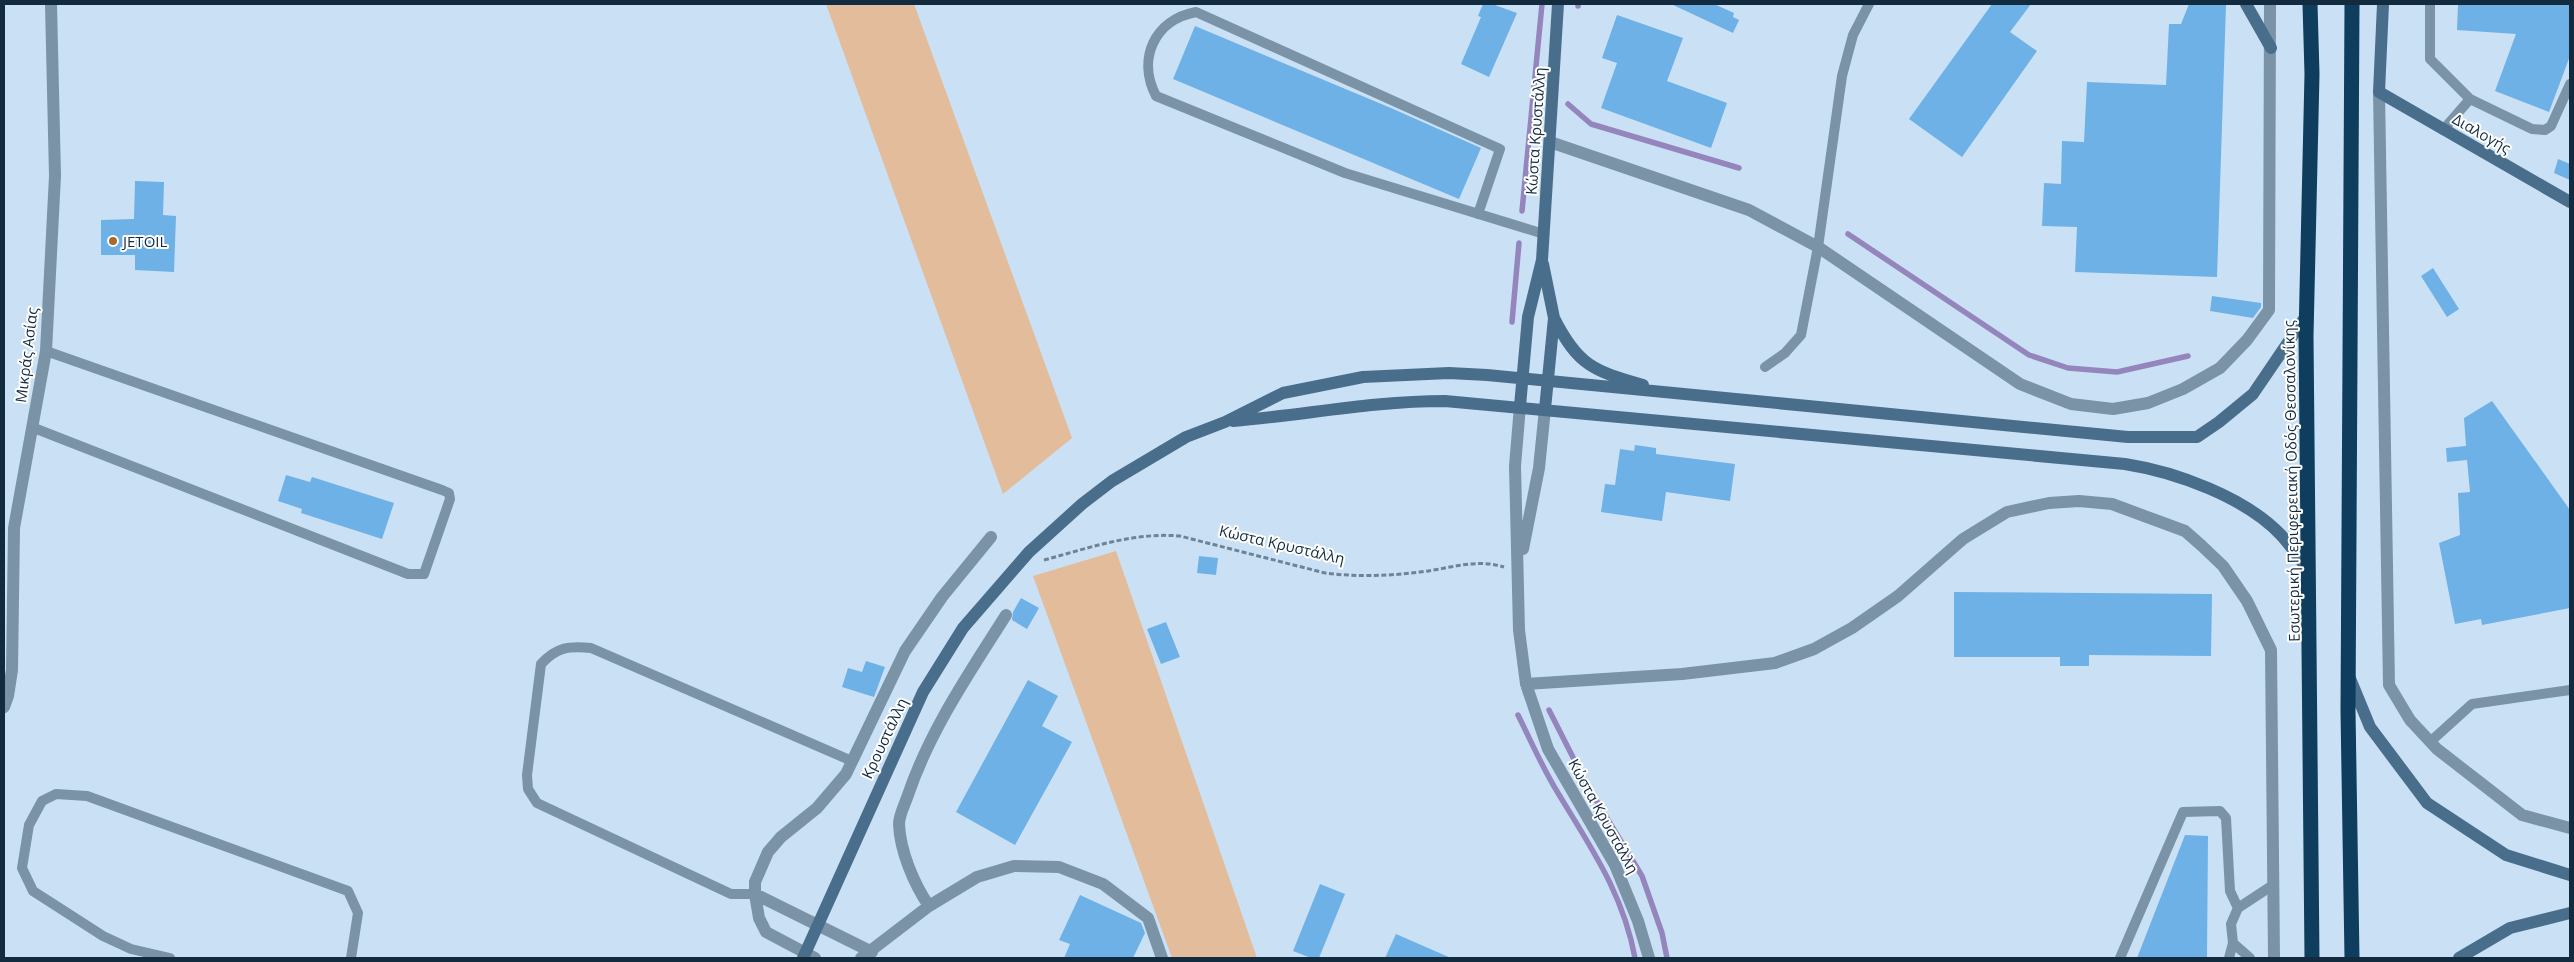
<svg xmlns="http://www.w3.org/2000/svg" width="2574" height="962" viewBox="0 0 2574 962" font-family="'Open Sans',sans-serif">
<rect width="100%" height="100%" fill="#cae1f5"/>
<!-- green -->
<path fill="#e2bc9b" d="M 826,4 L 914,4 L 1072,438 L 1003,494 Z
M 1116,551 L 1257,958 L 1172,958 L 1033,576 Z"/>
<g fill="none" stroke-linecap="round" stroke-linejoin="round">
<!-- stream -->
<path stroke="#9485bd" stroke-width="5.5" d="M 1578,6 L 1578,4
M 1568,104 L 1591,124 L 1739,168
M 1522,211 L 1542,4
M 1848,234 L 2029,355 L 2068,368 L 2117,372 L 2188,356
M 1512,322 L 1519,243
M 1549,710 L 1588,787 L 1642,876 L 1662,933 L 1667,958
M 1518,715 C 1531,741 1543,769 1558,793 C 1591,848 1623,893 1635,958"/>
</g>
<!-- building -->
<path fill="#6eb1e6" d="M 1483,4 L 1492,4 L 1517,13 L 1489,77 L 1461,64 L 1481,17 L 1478,16 Z
M 1671,4 L 1714,4 L 1734,13 L 1733,17 L 1739,20 L 1733,33 Z
M 1992,4 L 2031,4 L 2010,32 L 2037,51 L 1962,157 L 1909,119 Z
M 2189,4 L 2226,5 L 2217,277 L 2075,272 L 2077,227 L 2042,226 L 2044,183 L 2061,184 L 2062,141 L 2084,142 L 2087,82 L 2166,85 L 2169,24 L 2181,24 Z
M 2458,4 L 2570,4 L 2570,56 L 2549,112 L 2495,91 L 2516,34 L 2457,30 Z
M 1617,15 L 1683,38 L 1667,81 L 1727,103 L 1711,148 L 1601,108 L 1617,63 L 1602,58 Z
M 1195,26 L 1391,108 L 1481,148 L 1459,199 L 1173,79 Z
M 2558,159 L 2570,164 L 2570,180 L 2554,173 Z
M 135,181 L 164,182 L 163,215 L 176,216 L 174,272 L 135,270 L 135,255 L 101,255 L 101,220 L 134,219 Z
M 2433,268 L 2459,309 L 2447,317 L 2421,276 Z
M 2212,296 L 2261,303 L 2261,307 L 2253,318 L 2210,311 Z
M 2492,401 L 2570,510 L 2570,608 L 2482,625 L 2481,619 L 2455,624 L 2439,543 L 2460,535 L 2458,493 L 2470,492 L 2467,460 L 2447,462 L 2446,448 L 2466,446 L 2464,418 Z
M 1635,445 L 1656,448 L 1656,454 L 1735,464 L 1730,501 L 1666,492 L 1662,521 L 1601,512 L 1605,484 L 1615,485 L 1620,449 L 1634,451 Z
M 286,475 L 310,482 L 312,477 L 394,503 L 382,539 L 301,513 L 302,509 L 278,501 Z
M 1199,556 L 1218,558 L 1216,575 L 1197,573 Z
M 1954,592 L 2212,594 L 2211,656 L 2089,655 L 2089,666 L 2060,666 L 2060,657 L 1954,657 Z
M 1021,598 L 1039,608 L 1027,629 L 1012,620 L 1013,612 Z
M 1166,622 L 1180,657 L 1161,664 L 1147,629 Z
M 866,661 L 885,667 L 874,697 L 842,687 L 848,668 L 862,672 Z
M 1028,680 L 1058,696 L 1042,726 L 1072,742 L 1015,845 L 956,812 Z
M 2185,835 L 2208,836 L 2207,958 L 2137,958 Z
M 1320,884 L 1345,894 L 1319,958 L 1311,958 L 1293,951 Z
M 1080,895 L 1141,923 L 1145,933 L 1133,958 L 1064,958 L 1070,944 L 1059,940 Z
M 1396,934 L 1451,958 L 1385,958 Z"/>
<g fill="none" stroke-linecap="round" stroke-linejoin="round">
<!-- path -->
<path stroke="#6d8498" stroke-width="3" stroke-dasharray="5 2.5" stroke-linecap="butt" d="M 1044,560 C 1089,548 1133,532 1180,536 L 1325,573 C 1356,577 1388,576 1420,572 C 1448,569 1476,558 1504,567"/>
<!-- lane -->
<path stroke="#7a93a7" stroke-width="10" d="M 2430,4 L 2430,59 L 2470,99 L 2532,129 L 2545,130 L 2551,126 L 2570,84
M 2443,130 L 2470,99
M 1478,214 L 1500,149 L 1196,12 C 1154,20 1137,59 1156,96 L 1345,173 L 1544,234
M 1765,367 L 1785,353 L 1801,335 L 1818,247 L 1842,76 L 1853,35 L 1869,4
M 34,428 L 408,574 L 424,574 L 450,499 L 449,493 L 442,490 L 46,351
M 2430,742 L 2472,704 L 2570,690
M 755,894 L 731,894 L 537,803 L 528,789 L 527,775 L 541,664 C 557,647 568,646 591,648 L 852,761
M 2233,943 L 2250,958
M 170,958 L 131,949 L 103,936 L 33,891 L 22,868 L 29,825 L 42,801 L 56,794 L 87,796 L 348,891 L 358,913 L 351,958
M 2120,958 L 2183,812 L 2220,811 L 2226,818 L 2230,891 L 2238,908
M 2229,958 L 2233,943 L 2231,924 L 2238,908 L 2273,885"/>
<!-- street -->
<path stroke="#7a93a7" stroke-width="12" d="M 2379,92 L 2389,685 L 2410,720 L 2437,749 L 2522,815 L 2570,828
M 1550,142 L 1749,210 L 1818,247 L 2020,384 L 2071,404 L 2113,409 L 2148,403 L 2183,389 L 2220,368 L 2247,340 L 2269,310 L 2270,4
M 1520,406 L 1515,466 L 1519,630 L 1526,684 L 1548,749 L 1615,865 L 1638,921 L 1649,958
M 1523,549 L 1539,468 L 1545,409
M 1526,684 L 1682,674 L 1775,663 L 1814,649 L 1852,628 L 1898,596 L 1963,539 L 2007,512 L 2049,503 L 2079,501 L 2112,504 L 2185,531 L 2202,546 L 2223,566 L 2247,601 L 2271,650 L 2274,958
M 4,707 L 8,696 L 12,670 L 14,528 L 46,351 L 55,176 L 51,4
M 755,894 L 872,952
M 929,906 C 914,884 900,851 899,824 C 899,815 905,804 908,795 C 930,730 970,672 1006,615
M 815,958 L 766,932 L 759,918 L 755,894 L 755,882 L 768,852 L 781,837 L 817,808 L 846,774 L 905,651 L 942,597 L 991,537
M 861,958 L 929,906 L 977,877 L 1014,866 L 1059,867 L 1103,884 L 1148,918 L 1162,958"/>
<!-- secondary -->
<path stroke="#496e8c" stroke-width="12" d="M 2246,4 L 2271,48
M 2383,4 L 2379,92 L 2570,202
M 1543,264 L 1554,318 L 1545,409
M 1554,318 C 1578,366 1594,371 1643,385
M 1520,406 L 1528,317 L 1542,260 L 1558,4
M 1233,421 C 1305,415 1372,401 1445,401 L 2125,464 C 2176,472 2245,497 2281,535 C 2292,547 2300,559 2309,572
M 2349,676 L 2370,727 L 2427,803 L 2506,855 L 2570,875
M 803,958 L 923,692 L 963,628 L 1029,552 L 1082,504 L 1112,481 L 1186,437 L 1225,422 L 1283,393 L 1363,377 L 1449,373 L 1487,375 L 2128,437 L 2197,437 L 2219,422 L 2253,394 L 2306,316
M 2459,958 L 2510,928 L 2570,913"/>
<!-- highway -->
<path stroke="#0e3d5d" stroke-width="15" d="M 2310,4 L 2312,74 L 2306,336 L 2312,958
M 2352,958 L 2348,711 L 2352,4"/>
</g>
<!-- markers -->
<circle fill="#a66b2c" stroke="#fff" stroke-width="2" cx="113" cy="241" r="5"/>
<g text-anchor="middle" dominant-baseline="central" stroke-width="4" stroke-linejoin="round" paint-order="stroke">
<!-- street labels -->
<g font-size="15" fill="#132b3e" stroke="#fff">
<text transform="translate(1535 131) rotate(-86)">Κώστα Κρυστάλλη</text>
<text transform="translate(2482 133) rotate(30)">Διαλογής</text>
<text transform="translate(26 355) rotate(-83)">Μικράς Ασίας</text>
<text transform="translate(2291 481) rotate(-91)">Εσωτερική Περιφερειακή Οδός Θεσσαλονίκης</text>
<text transform="translate(1282 544) rotate(13)">Κώστα Κρυστάλλη</text>
<text transform="translate(884 738) rotate(-65)">Κρουστάλλη</text>
<text transform="translate(1604 816) rotate(61)">Κώστα Κρυστάλλη</text>
</g>
<!-- poi labels -->
<g font-size="15" fill="#132b3e" stroke="#fff" text-anchor="start">
<text x="123" y="241">JETOIL</text>
</g>
</g>
<!-- border -->
<rect width="2574" height="962" fill="none" stroke="#132b3e" stroke-width="10"/>
</svg>
